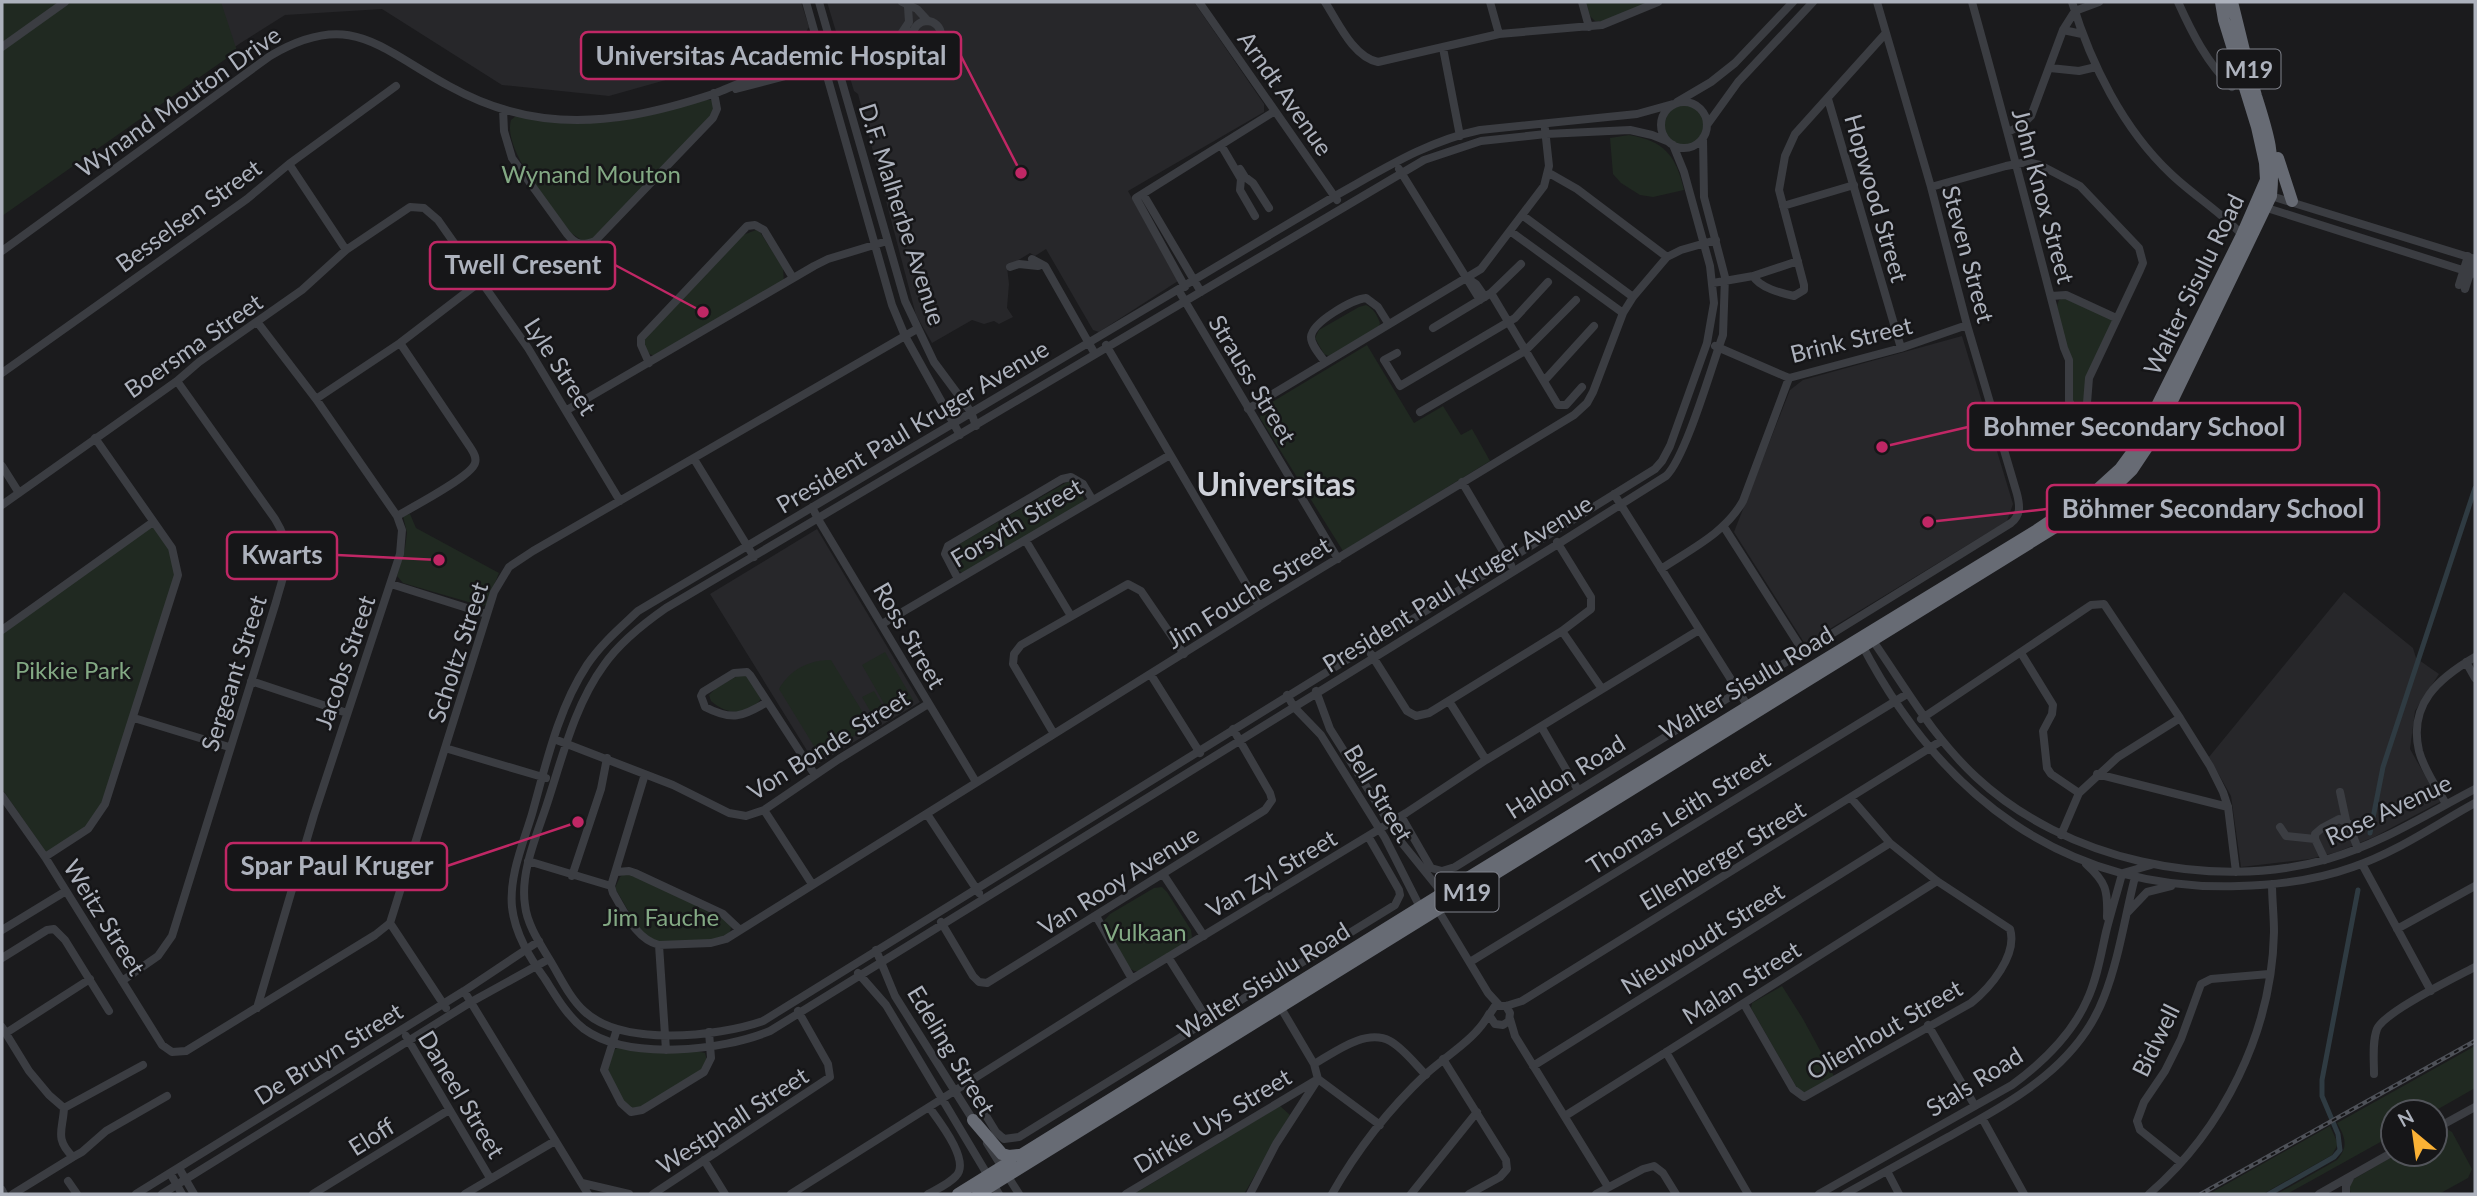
<svg xmlns="http://www.w3.org/2000/svg" width="2477" height="1196" viewBox="0 0 2477 1196" font-family="Lato,sans-serif">
<rect width="100%" height="100%" fill="#1b1b1d"/>
<!-- built -->
<path fill="#27272a" d="M 2,2 L 801,2 L 809,27 L 800,42 L 609,96 L 502,85 L 382,9 L 285,15 L 239,44 L 2,215 Z
M 827,2 L 1194,2 L 1264,104 L 1264,112 L 1128,191 L 1178,281 L 1099,332 L 1093,330 L 1046,249 L 1035,256 L 1030,253 L 1007,267 L 1009,284 L 1007,308 L 1013,317 L 999,324 L 994,321 L 984,324 L 972,320 L 932,343 L 916,315 L 858,94 L 854,91 Z
M 1962,336 L 2013,504 L 2007,521 L 1805,644 L 1734,532 L 1790,390 L 1803,380 Z
M 817,529 L 920,702 L 816,765 L 710,594 Z
M 2344,592 L 2413,648 L 2416,658 L 2439,674 L 2415,711 L 2410,749 L 2440,802 L 2374,837 L 2337,852 L 2310,859 L 2241,867 L 2231,796 L 2209,757 Z"/>
<!-- green -->
<path fill="#202921" d="M 2,2 L 221,2 L 237,51 L 2,216 Z
M 1586,2 L 1653,2 L 1604,21 L 1595,21 L 1590,16 Z
M 706,100 L 713,100 L 718,107 L 600,237 L 583,241 L 571,233 C 553,208 502,150 511,120 L 516,116 C 594,131 632,121 706,100 Z
M1664 126a21 21 0 1 1 42 0a21 21 0 1 1-42 0Z
M 1629,135 C 1664,141 1676,155 1684,190 L 1653,197 L 1640,195 L 1621,183 L 1613,174 L 1610,138 Z
M 756,230 L 760,232 L 783,268 L 784,282 L 661,356 C 649,356 646,353 643,341 L 743,235 Z
M 2064,298 L 2112,319 L 2112,325 L 2086,377 L 2086,403 L 2078,406 L 2073,402 L 2057,306 L 2059,300 Z
M 1366,305 C 1374,309 1377,315 1380,323 L 1378,330 L 1331,357 L 1324,354 L 1315,338 L 1319,330 L 1359,307 Z
M 1367,345 L 1414,423 L 1443,406 L 1461,435 L 1472,429 L 1490,461 L 1343,551 L 1260,418 L 1262,408 Z
M 1074,480 L 1079,485 L 1085,502 L 963,573 C 951,568 948,557 954,547 L 1069,481 Z
M 410,514 L 416,528 L 499,573 L 486,605 L 482,606 L 403,583 L 397,576 L 405,548 L 407,533 L 403,516 Z
M 153,523 L 173,546 L 179,571 L 104,804 L 89,828 L 48,855 L 2,789 L 2,632 Z
M 885,652 L 913,700 L 890,714 L 862,665 Z
M 831,660 L 871,726 L 820,756 L 779,689 C 790,670 808,660 831,660 Z
M 739,675 L 747,675 L 761,699 C 747,717 727,715 711,701 L 709,695 L 716,688 Z
M 874,691 L 888,715 L 876,721 L 862,697 Z
M 625,873 L 632,873 L 728,920 L 731,928 L 729,935 L 717,940 L 664,943 L 643,936 L 615,888 L 620,877 Z
M 1162,887 L 1167,892 L 1191,930 L 1192,937 L 1189,944 L 1142,971 L 1134,971 L 1128,967 L 1103,922 L 1110,914 L 1154,888 Z
M 1782,986 L 1803,1019 L 1835,1078 L 1801,1095 L 1751,1008 L 1752,1003 Z
M 2475,1046 L 2475,1088 L 2433,1112 L 2393,1112 L 2393,1135 L 2287,1194 L 2277,1194 L 2337,1160 C 2349,1146 2345,1137 2337,1123 Z
M 617,1048 L 696,1051 L 705,1053 L 707,1061 L 703,1070 L 639,1108 L 630,1109 L 621,1099 L 606,1075 L 612,1052 Z
M 1280,1106 L 1290,1115 L 1244,1194 L 1134,1194 Z
M 2330,1126 L 2338,1144 L 2332,1155 L 2263,1194 L 2209,1194 Z
M 2440,1129 L 2447,1129 L 2452,1132 L 2472,1169 L 2468,1178 L 2439,1194 L 2351,1194 L 2349,1186 L 2354,1179 L 2397,1154 L 2435,1154 L 2435,1132 Z"/>
<g fill="none" stroke-linecap="round" stroke-linejoin="round">
<!-- canal -->
<path stroke="#2f3b42" stroke-width="5" d="M 2370,833 L 2383,767 L 2475,488
M 2269,1194 L 2334,1157 L 2340,1150 L 2338,1134 L 2322,1096 L 2322,1080 L 2358,890"/>
<!-- minor -->
<path stroke="#3b3d42" stroke-width="8" d="M 806,2 L 892,305 L 905,336 L 960,435
M 819,2 L 905,301 L 934,362 L 971,412 L 976,426
M 902,2 L 917,9 L 928,21
M 1199,2 L 1337,200
M 1325,2 C 1338,22 1353,57 1378,62 L 1499,34 L 1602,25 L 1658,2
M 1490,2 L 1499,34
M 1582,2 L 1589,27
M 2072,2 C 2091,64 2123,129 2171,174 C 2194,196 2224,214 2245,238
M 2178,2 C 2192,33 2207,63 2232,87
M913 35a14 14 0 1 1 28 0a14 14 0 1 1-28 0Z
M 2063,30 L 2082,34
M 901,34 L 909,22 L 908,7
M 2,47 L 65,2
M 1443,48 L 1460,136
M 800,63 L 813,53 L 817,43
M 2050,68 L 2079,71 L 2096,67
M 736,89 L 847,60 L 917,46
M 1828,99 L 1901,348
M1661 125a23 23 0 1 1 46 0a23 23 0 1 1-46 0Z
M 1677,102 L 1711,82 L 1735,63 L 1793,2
M 1673,104 L 1637,114 L 1480,130 C 1427,141 1382,170 1335,196 L 638,611 C 620,628 601,644 587,665 C 558,709 546,764 532,814 C 523,844 509,876 512,907 C 515,934 530,958 545,979 C 556,996 567,1016 584,1029 C 628,1061 722,1051 770,1031 L 1558,544 L 1666,476 C 1686,457 1712,365 1723,335 L 1725,277 L 1704,197 L 1703,138
M 503,109 L 504,131 L 512,158 L 567,234 C 576,245 582,246 595,241 L 713,118 L 717,109 L 714,93
M 1707,125 L 1738,82 L 1813,2
M 2008,132 L 2022,125 L 2031,116 L 2063,30 L 2075,11 L 2099,2
M 1667,141 L 1652,135 L 1630,130 L 1546,134 L 1481,141 L 1424,160 L 666,608 C 643,624 620,642 604,665 C 574,706 562,759 546,807 C 536,837 520,873 525,905 C 527,925 541,945 551,962 C 561,979 570,998 584,1011 C 622,1047 717,1037 763,1021 L 1655,469 L 1662,461 L 1670,446 L 1707,343 L 1714,303 L 1710,266 L 1684,172 L 1673,145
M 1221,145 L 1241,179 L 1240,190 L 1255,216
M 289,164 L 346,250
M 1240,169 L 1245,177 L 1253,183 L 1269,208
M 1399,169 L 1480,300
M 1549,173 L 1577,189 L 1667,257
M 1931,187 L 2006,166 L 2027,162 L 2040,165 L 2080,186 L 2139,248 L 2143,263 L 2140,270 L 2089,378 L 2087,403 L 2082,409 L 2072,406 L 2069,401 L 2069,360 L 2064,348 C 2034,232 2004,117 1972,2
M 1143,194 L 1201,292
M 2271,196 L 2475,259
M 1783,206 L 1854,185
M 2267,208 L 2475,274
M 1522,215 L 1633,297
M 1510,231 L 1623,313
M 2,251 L 270,56 C 351,8 380,49 449,86 C 478,102 511,114 544,118 C 604,125 659,112 716,93 C 727,89 738,83 750,80 C 805,63 860,50 913,31
M 1010,267 L 1019,264 L 1038,266 L 1032,259 L 1045,266 L 1095,354
M 1753,276 C 1760,288 1781,293 1794,296 L 1804,290 L 1804,285 L 1779,190 L 1785,156 L 1795,134 L 1885,34
M 1467,278 L 1476,284 L 1485,297
M 1713,283 L 1753,276 L 1798,261
M 2459,285 L 2468,256
M 1185,287 L 1136,198 L 1275,111
M 2465,289 L 2475,258
M 1179,291 L 1338,559
M 1491,293 L 1558,405 L 1566,405 L 1582,387
M 2051,296 L 2066,295 L 2116,318
M 1433,328 L 1491,293 L 1521,264
M 1106,345 L 1259,606
M 1715,346 L 1789,378 L 1901,348 L 1967,325
M 1397,353 L 1384,360 L 1400,386 L 1515,318 L 1548,282
M 1325,362 C 1320,355 1311,345 1311,337 C 1312,322 1353,299 1366,298 L 1378,307 L 1388,323
M 649,363 L 641,345 L 641,338 L 747,226 L 755,225 L 764,230 L 793,278
M 2,373 L 247,199 L 289,164 L 396,86
M 1544,381 L 1594,326
M 316,399 L 400,343 L 481,281
M 1248,409 L 1481,269 L 1544,186 L 1549,166 L 1545,129
M 567,410 L 814,266 L 828,259 L 887,241
M 1420,412 L 1525,351 L 1576,300
M 694,459 L 754,557
M 2,466 L 19,493
M 1462,482 L 1511,565
M 1614,494 L 1749,708
M 2,505 L 177,381 L 199,362 L 302,290 L 346,250 L 410,207 L 424,208 L 438,220 L 528,348 L 620,501
M 812,507 L 818,519 L 976,782
M 397,516 C 411,508 472,476 475,463 C 477,457 473,452 470,447 L 400,343
M 1724,527 L 1803,651
M 1026,541 L 1071,616
M 1661,569 C 1691,549 1725,533 1743,501 L 1789,378
M 958,579 L 945,554 L 948,546 L 1062,479 L 1071,477 L 1083,484 L 1092,499
M 391,584 L 486,614
M 882,624 L 1170,455
M 2,630 L 153,522
M 1562,631 L 1602,689
M 1871,638 C 1906,688 1931,735 1976,777 C 2065,860 2211,892 2328,859 C 2380,844 2427,814 2475,789
M 1861,643 C 1939,794 2063,892 2239,886 C 2277,885 2317,880 2353,867 C 2397,852 2435,825 2475,803
M 2021,653 L 2053,705 L 2052,714 L 2043,731 L 2047,768 L 2051,774 L 2079,793
M 1371,654 L 1407,711 L 1416,716 L 1429,713 L 1562,631 L 1591,609 L 1591,597 L 1557,542
M 2466,662 L 2475,678
M 1151,675 L 1200,753
M 251,681 L 347,713
M 1316,691 L 1330,729 L 1402,843 L 1444,895
M 1287,695 L 1294,707 L 1321,735 L 1385,838 L 1422,911
M 1449,701 L 1486,760
M 767,702 C 742,717 732,721 705,707 L 701,696 L 703,692 L 734,673 L 747,672 L 750,675 L 815,775
M 134,718 L 229,747
M 1921,719 L 2091,605 L 2104,604 L 2180,718 L 2210,766 L 2223,792 L 2228,807 L 2236,872
M 1542,728 L 1578,790
M 1054,734 L 1013,664 L 1014,654 L 1021,645 L 1128,584 L 1141,591 L 1184,654
M 554,739 L 673,785 L 729,813 L 746,816 L 764,810 L 839,759 L 928,704
M 445,748 L 546,778
M 645,774 L 611,886 L 613,893 C 625,913 636,939 659,945 L 711,943 L 726,939 L 1259,606 L 1574,415 L 1587,403 L 1593,392 L 1623,313 L 1633,297 L 1667,257 L 1681,250 L 1716,240
M 2097,774 L 2228,807
M 2340,792 L 2346,820
M 2,796 L 45,857 L 162,1045 L 172,1052 L 186,1051 L 375,935 L 390,923 L 494,592 L 509,567 L 533,551 L 917,329
M 2446,804 C 2437,788 2424,770 2419,751 C 2408,704 2439,678 2475,657
M 764,810 L 812,884
M 927,814 L 979,893
M 1401,816 L 1431,868 L 1442,871 L 1455,867 L 2011,523 C 2021,515 2020,506 2017,494 L 1967,325 L 1931,187 L 1877,2
M 2280,827 L 2286,836 L 2315,839
M 2061,835 L 2079,793 L 2118,757 L 2180,718
M 45,857 L 88,829 L 105,804 L 178,575 L 172,548 L 95,438
M 2325,860 L 2315,839 L 2315,834 L 2322,828 L 2339,819 L 2348,823 L 2358,849
M 528,861 L 611,886
M 2086,864 C 2106,882 2108,890 2107,917
M 2362,864 L 2431,991
M 617,872 L 629,871 L 635,873 L 723,914 L 740,930
M 2123,873 L 2151,865
M 1163,874 L 1204,936
M 572,876 L 601,789 L 607,758
M 1438,910 L 1488,993 L 1499,1005
M 2127,913 L 2147,892 L 2171,886
M 1096,916 L 1132,979
M 941,922 L 973,976 L 979,982 L 987,983 L 1265,810 L 1272,800 L 1270,793 L 1233,729
M 390,923 L 446,1008
M 2397,929 L 2475,886
M 2,930 L 66,891
M 659,945 L 666,1050
M 876,950 L 895,996 L 975,1123
M 1168,957 L 1207,1019
M 2,958 L 47,930 L 54,929 L 65,940 L 109,1011
M 1470,962 L 1907,694
M 858,973 L 886,1005 L 999,1194
M 122,981 L 158,956 L 172,936 L 276,602 C 285,569 295,551 275,519 L 177,381
M 464,991 L 588,1194
M 1278,1003 L 1314,1064 L 1318,1079 L 1380,1125
M 1744,1004 L 1793,1089 L 1804,1097 L 1971,1003 C 1990,988 2018,955 2010,929 L 1937,881 L 1890,843 L 1851,798
M 1506,1006 L 1510,1013 L 1509,1021 L 1503,1025 L 1495,1024 L 1489,1015 L 1495,1006 L 1506,1006 L 1522,1001 L 1941,741
M 257,1008 L 314,815 L 400,554 L 402,530 L 397,516 L 316,399 L 258,323
M 1510,1019 L 1515,1036 L 1608,1187
M 1928,1025 L 1975,1106
M 2,1027 L 29,1071 L 49,1095 L 64,1108 C 63,1130 54,1138 73,1157 L 82,1152 L 106,1131 L 167,1096
M 617,1029 L 604,1070 L 621,1103 L 631,1112 L 642,1110 L 704,1072 L 711,1058 L 709,1032
M 6,1033 L 90,979
M 406,1036 L 490,1178
M 1666,1052 L 1748,1194
M 1443,1059 L 1506,1160 L 1507,1169 L 1500,1177 L 1469,1194
M 1314,1064 C 1335,1052 1366,1028 1390,1041 C 1403,1048 1415,1064 1426,1075
M 1533,1066 L 1890,843
M 2374,1074 C 2374,1060 2372,1042 2377,1029 C 2384,1012 2456,977 2475,967
M 966,1083 L 996,1132 L 1004,1139 L 1019,1137 L 1048,1119 L 1395,905 L 1400,895 L 1399,890 L 1368,836
M 64,1108 L 143,1065
M 1565,1116 L 1937,881
M 1982,1118 L 2024,1194
M 2435,1129 L 2475,1107
M 987,1143 L 1019,1194
M 704,1160 L 725,1194
M 2180,1162 L 2140,1130 L 2137,1121 L 2144,1102 L 2165,1071 L 2181,1039 L 2201,984 L 2211,979 L 2269,974
M 179,1168 L 194,1194
M 1887,1171 L 1899,1194
M 170,1173 L 182,1194
M 68,1181 L 77,1194
M 582,1183 L 629,1194
M 2,1190 L 4,1194
M 13,1194 L 73,1157
M 136,1194 L 464,991 L 539,941
M 162,1194 L 471,1002 L 549,959
M 313,1194 L 449,1110
M 465,1194 L 555,1141
M 653,1194 L 830,1077 L 828,1064 L 798,1011
M 791,1194 L 1132,979 L 1406,813 L 1486,760 L 1699,630
M 928,1194 C 937,1189 949,1184 956,1176 C 971,1161 939,1121 929,1107
M 1126,1194 L 1318,1079
M 1250,1194 L 1276,1144 L 1318,1079
M 1332,1194 C 1357,1150 1390,1108 1426,1074 C 1447,1055 1476,1039 1489,1014
M 1411,1194 L 1477,1112
M 1596,1194 L 1643,1169 L 1654,1166 L 1663,1173 L 1676,1194
M 1819,1194 L 2012,1085 C 2042,1063 2072,1034 2087,1000 C 2097,979 2101,954 2106,932 C 2111,912 2117,893 2122,874
M 1845,1194 C 1879,1175 1913,1156 1948,1137 C 2010,1102 2077,1068 2104,997 C 2119,959 2125,916 2135,877
M 2149,1194 C 2223,1130 2272,1032 2274,932 C 2274,916 2272,900 2272,884
M 2319,1194 L 2393,1152
M 2346,1194 L 2346,1186 L 2351,1176"/>
<!-- highway -->
<path stroke="#676b74" stroke-width="12" d="M 2278,158 L 2292,201
M 973,1120 L 1002,1154 L 1009,1156 L 1019,1155
M 958,1194 L 1443,893 L 2037,530 L 2098,489 L 2120,469 L 2131,454 L 2143,434 L 2242,235 L 2266,180 L 2265,163 L 2257,127 L 2224,20 L 2221,2
M 978,1194 L 2104,497 L 2132,470 L 2148,446 L 2174,397 L 2271,196 C 2275,155 2268,134 2256,96 C 2247,65 2240,33 2232,2"/>
<defs>
<path id="rail" d="M 2201,1194 L 2475,1041"/>
</defs>
<!-- rail casing -->
<use href="#rail" stroke="#4e5158" stroke-width="4.5"/>
<!-- rail -->
<use href="#rail" stroke="#161618" stroke-width="2" stroke-dasharray="5" stroke-linecap="butt"/>
</g>
<g text-anchor="middle" dominant-baseline="central" stroke-width="5" stroke-linejoin="round" paint-order="stroke">
<!-- shield labels -->
<g fill="#161618" stroke="#80838c" stroke-width="2">
<rect x="2217.5" y="49.5" width="63" height="39" rx="5"/>
<rect x="1435.5" y="872.5" width="63" height="39" rx="5"/>
</g>
<g font-size="23" font-weight="bold" fill="#adb2bd">
<text x="2249" y="69">M19</text>
<text x="1467" y="892">M19</text>
</g>
<!-- street labels -->
<g font-size="24" fill="#adb2bd" stroke="#161618">
<text transform="translate(1286 93) rotate(55)">Arndt Avenue</text>
<text transform="translate(178 101) rotate(-35)">Wynand Mouton Drive</text>
<text transform="translate(2044 196) rotate(75)">John Knox Street</text>
<text transform="translate(1877 198) rotate(74)">Hopwood Street</text>
<text transform="translate(903 214) rotate(72)">D.F. Malherbe Avenue</text>
<text transform="translate(188 215) rotate(-36)">Besselsen Street</text>
<text transform="translate(1969 254) rotate(75)">Steven Street</text>
<text transform="translate(2193 284) rotate(-64)">Walter Sisulu Road</text>
<text transform="translate(1851 339) rotate(-14)">Brink Street</text>
<text transform="translate(193 345) rotate(-35)">Boersma Street</text>
<text transform="translate(561 366) rotate(57)">Lyle Street</text>
<text transform="translate(1253 379) rotate(59)">Strauss Street</text>
<text transform="translate(912 426) rotate(-31)">President Paul Kruger Avenue</text>
<text transform="translate(1016 522) rotate(-31)">Forsyth Street</text>
<text transform="translate(1457 583) rotate(-32)">President Paul Kruger Avenue</text>
<text transform="translate(1248 592) rotate(-32)">Jim Fouche Street</text>
<text transform="translate(910 635) rotate(60)">Ross Street</text>
<text transform="translate(457 652) rotate(-72)">Scholtz Street</text>
<text transform="translate(344 662) rotate(-71)">Jacobs Street</text>
<text transform="translate(233 673) rotate(-72)">Sergeant Street</text>
<text transform="translate(1746 682) rotate(-31)">Walter Sisulu Road</text>
<text transform="translate(828 744) rotate(-32)">Von Bonde Street</text>
<text transform="translate(1565 776) rotate(-32)">Haldon Road</text>
<text transform="translate(1379 793) rotate(59)">Bell Street</text>
<text transform="translate(2388 809) rotate(-25)">Rose Avenue</text>
<text transform="translate(1678 812) rotate(-32)">Thomas Leith Street</text>
<text transform="translate(1722 855) rotate(-31)">Ellenberger Street</text>
<text transform="translate(1271 873) rotate(-31)">Van Zyl Street</text>
<text transform="translate(1118 880) rotate(-32)">Van Rooy Avenue</text>
<text transform="translate(105 917) rotate(58)">Weitz Street</text>
<text transform="translate(1702 938) rotate(-32)">Nieuwoudt Street</text>
<text transform="translate(1263 980) rotate(-32)">Walter Sisulu Road</text>
<text transform="translate(1741 982) rotate(-32)">Malan Street</text>
<text transform="translate(1884 1029) rotate(-30)">Olienhout Street</text>
<text transform="translate(2155 1040) rotate(-64)">Bidwell</text>
<text transform="translate(952 1050) rotate(59)">Edeling Street</text>
<text transform="translate(328 1053) rotate(-32)">De Bruyn Street</text>
<text transform="translate(1974 1081) rotate(-32)">Stals Road</text>
<text transform="translate(462 1094) rotate(59)">Daneel Street</text>
<text transform="translate(732 1120) rotate(-33)">Westphall Street</text>
<text transform="translate(1212 1120) rotate(-31)">Dirkie Uys Street</text>
<text transform="translate(371 1136) rotate(-32)">Eloff</text>
</g>
<!-- park labels -->
<g font-size="24" fill="#83a984" stroke="#161618">
<text x="591" y="173">Wynand Mouton</text>
<text x="73" y="669">Pikkie Park</text>
<text x="661" y="916">Jim Fauche</text>
<text x="1145" y="931">Vulkaan</text>
</g>
<!-- district labels -->
<g font-size="32" font-weight="bold" fill="#ced1d9" stroke="#161618">
<text x="1276" y="483">Universitas</text>
</g>
</g>
<!-- callouts -->
<path fill="none" stroke="#c02765" stroke-width="2.5" d="M1021 173L961 56M703 312L615 265M1882 447L1968 427M1928 522L2047 509M439 560L337 555M578 822L447 866"/>
<g fill="#c02765" stroke="#161618" stroke-width="2.5">
<circle cx="1021" cy="173" r="7"/>
<circle cx="703" cy="312" r="7"/>
<circle cx="1882" cy="447" r="7"/>
<circle cx="1928" cy="522" r="7"/>
<circle cx="439" cy="560" r="7"/>
<circle cx="578" cy="822" r="7"/>
</g>
<g fill="#161618" stroke="#c02765" stroke-width="2.5">
<rect x="581" y="32" width="380" height="47" rx="7"/>
<rect x="430" y="242" width="185" height="47" rx="7"/>
<rect x="1968" y="403" width="332" height="47" rx="7"/>
<rect x="2047" y="485" width="332" height="47" rx="7"/>
<rect x="227" y="532" width="110" height="47" rx="7"/>
<rect x="226" y="843" width="221" height="47" rx="7"/>
</g>
<g font-size="26" text-anchor="middle" font-weight="bold" fill="#adb2bd">
<text x="771" y="65">Universitas Academic Hospital</text>
<text x="523" y="274">Twell Cresent</text>
<text x="2134" y="436">Bohmer Secondary School</text>
<text x="2213" y="518">Böhmer Secondary School</text>
<text x="282" y="564">Kwarts</text>
<text x="337" y="875">Spar Paul Kruger</text>
</g>
<!-- border -->
<rect width="2477" height="1196" fill="none" stroke="#adb2bd" stroke-width="7"/>
<!-- north arrow -->
<g transform="translate(2414 1133) rotate(331)"><circle r="33" fill="#161618" stroke="#52545a" stroke-width="2"/>
<path d="M0-5L12 26L0 18L-12 26Z" fill="#fbb235"/>
<text y="-10" font-size="19" font-weight="bold" text-anchor="middle" fill="#adb2bd">N</text>
</g>
</svg>
